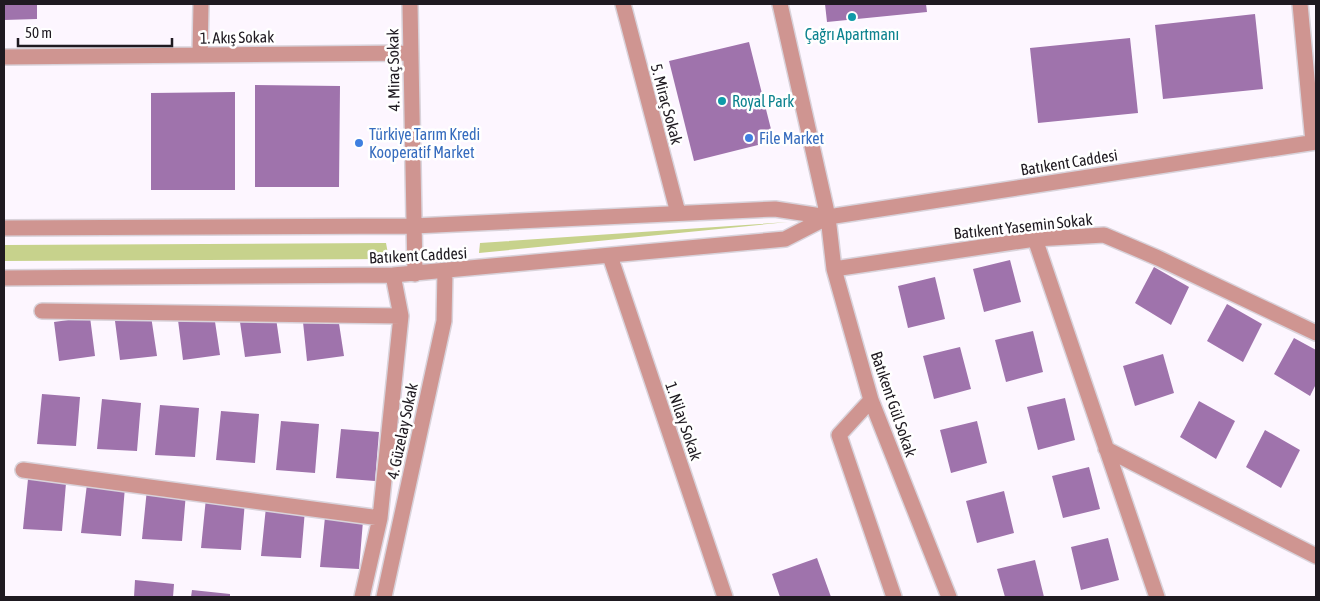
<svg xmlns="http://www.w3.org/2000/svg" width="1320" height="601" viewBox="0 0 1320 601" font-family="'Asap Condensed',sans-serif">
<rect width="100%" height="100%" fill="#fdf6ff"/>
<!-- green -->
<path fill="#c7d28c" d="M 788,222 L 479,253 L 480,243 Z
M 386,243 L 389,259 L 4,261 L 4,245 Z"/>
<!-- building -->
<path fill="#9f73ac" d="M 4,4 L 37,4 L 37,19 L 4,20 Z
M 825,4 L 926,4 L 927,12 L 827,22 Z
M 1255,14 L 1263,89 L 1163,99 L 1155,25 Z
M 1130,38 L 1138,113 L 1038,123 L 1030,48 Z
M 749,42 L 774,141 L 694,161 L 669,61 Z
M 255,85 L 340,86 L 339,187 L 255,187 Z
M 235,92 L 235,190 L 151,190 L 151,93 Z
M 1010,260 L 1021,302 L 984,312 L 973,269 Z
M 1154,267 L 1189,287 L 1171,325 L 1135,303 Z
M 935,277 L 945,319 L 908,328 L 898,286 Z
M 1227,304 L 1262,324 L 1243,362 L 1207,341 Z
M 214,315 L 220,355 L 183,360 L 178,320 Z
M 151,316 L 157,356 L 120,360 L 115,321 Z
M 90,317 L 95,356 L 59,361 L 54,322 Z
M 338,317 L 344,356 L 307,361 L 303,322 Z
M 276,318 L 281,353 L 245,357 L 240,322 Z
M 1033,331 L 1043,372 L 1006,382 L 995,340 Z
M 1294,338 L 1316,350 L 1316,384 L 1310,396 L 1274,374 Z
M 960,347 L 971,389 L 934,399 L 923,356 Z
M 1163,354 L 1174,393 L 1135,406 L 1123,366 Z
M 42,394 L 80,397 L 76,446 L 37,444 Z
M 1065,398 L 1075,440 L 1038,450 L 1027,407 Z
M 102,399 L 141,403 L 137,451 L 97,449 Z
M 1199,401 L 1235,421 L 1216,459 L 1180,437 Z
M 160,405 L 199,408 L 195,457 L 155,455 Z
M 221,411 L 259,414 L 255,463 L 216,460 Z
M 281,421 L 319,424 L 315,473 L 276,470 Z
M 977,421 L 987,463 L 951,473 L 940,430 Z
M 341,429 L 379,432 L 375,481 L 336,478 Z
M 1265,430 L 1300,450 L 1281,488 L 1246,467 Z
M 1089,467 L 1100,509 L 1063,518 L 1052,476 Z
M 28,479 L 66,483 L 62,531 L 23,529 Z
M 87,484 L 125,487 L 121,536 L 81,533 Z
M 147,489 L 186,493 L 182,541 L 142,539 Z
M 1004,491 L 1014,533 L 977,543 L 966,501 Z
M 206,498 L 245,501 L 241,550 L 201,548 Z
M 266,507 L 305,510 L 301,558 L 261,556 Z
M 325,517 L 363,521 L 359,569 L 320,567 Z
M 1108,538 L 1119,580 L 1081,590 L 1071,547 Z
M 817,558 L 831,597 L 780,597 L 772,574 Z
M 1035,560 L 1044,597 L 1005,597 L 997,569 Z
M 135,580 L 174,584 L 173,597 L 134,597 Z
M 192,590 L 230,594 L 230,597 L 191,597 Z"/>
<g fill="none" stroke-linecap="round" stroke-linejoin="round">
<defs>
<path id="minor" d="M 410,4 L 415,274
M 623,4 L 678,213
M 780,4 L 828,217 L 834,269 L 871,400 L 949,597
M 1300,4 L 1313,142
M 200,55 L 201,4
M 4,57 L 411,53
M 4,228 L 414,226 L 775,209 L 828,217 L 1316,142
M 1035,239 L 1157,597
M 610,256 L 725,597
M 834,269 L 1035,239 L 1104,235 L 1158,258 L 1316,333
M 4,278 L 393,275 L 785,239 L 828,217
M 42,311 L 401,316
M 871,400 L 839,435 L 894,597
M 1106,449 L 1316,556
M 23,470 L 380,518
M 362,597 L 380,518 L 401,316 L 393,275
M 384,597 L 444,321 L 445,271"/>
</defs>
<!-- minor casing -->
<use href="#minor" stroke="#d9d3db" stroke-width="18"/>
<!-- minor -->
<use href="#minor" stroke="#cf9591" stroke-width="15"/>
</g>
<!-- markers -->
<g fill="#0f9aa8" stroke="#fff" stroke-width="2">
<circle cx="852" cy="17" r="5"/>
<circle cx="722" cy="101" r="5"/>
</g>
<g fill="#3f7fe0" stroke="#fff" stroke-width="2">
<circle cx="749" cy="138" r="5"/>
<circle cx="359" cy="143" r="5"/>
</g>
<g text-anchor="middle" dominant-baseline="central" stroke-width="5" stroke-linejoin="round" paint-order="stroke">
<!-- culture labels -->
<g font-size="16" fill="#0d838f" stroke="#fff">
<text x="852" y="34">Çağrı Apartmanı</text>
<text x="732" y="101" text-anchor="start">Royal Park</text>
</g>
<!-- street labels -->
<g font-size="16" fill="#1f1a21" stroke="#fff">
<text transform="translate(237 37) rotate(-1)">1. Akış Sokak</text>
<text transform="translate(393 70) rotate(-91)">4. Miraç Sokak</text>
<text transform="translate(667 104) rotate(75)">5. Miraç Sokak</text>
<text transform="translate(1069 162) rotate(-9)">Batıkent Caddesi</text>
<text transform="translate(1023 226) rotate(-6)">Batıkent Yasemin Sokak</text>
<text transform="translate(418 255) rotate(-3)">Batıkent Caddesi</text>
<text transform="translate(894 404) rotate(71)">Batıkent Gül Sokak</text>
<text transform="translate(684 421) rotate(71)">1. Nilay Sokak</text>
<text transform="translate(402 431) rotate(-78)">4. Güzelay Sokak</text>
</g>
<!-- shop labels -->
<g font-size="16" fill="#366cbe" stroke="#fff" text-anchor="start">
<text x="369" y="134">Türkiye Tarım Kredi<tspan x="369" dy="18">Kooperatif Market</tspan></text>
<text x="759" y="138">File Market</text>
</g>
</g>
<!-- border -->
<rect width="1320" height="601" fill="none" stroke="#1f1a21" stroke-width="10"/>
<!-- scale -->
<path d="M18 38v8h154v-8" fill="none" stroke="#1f1a21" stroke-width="2.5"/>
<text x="25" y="38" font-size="15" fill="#1f1a21" stroke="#ffffff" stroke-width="4" paint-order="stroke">50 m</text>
</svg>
